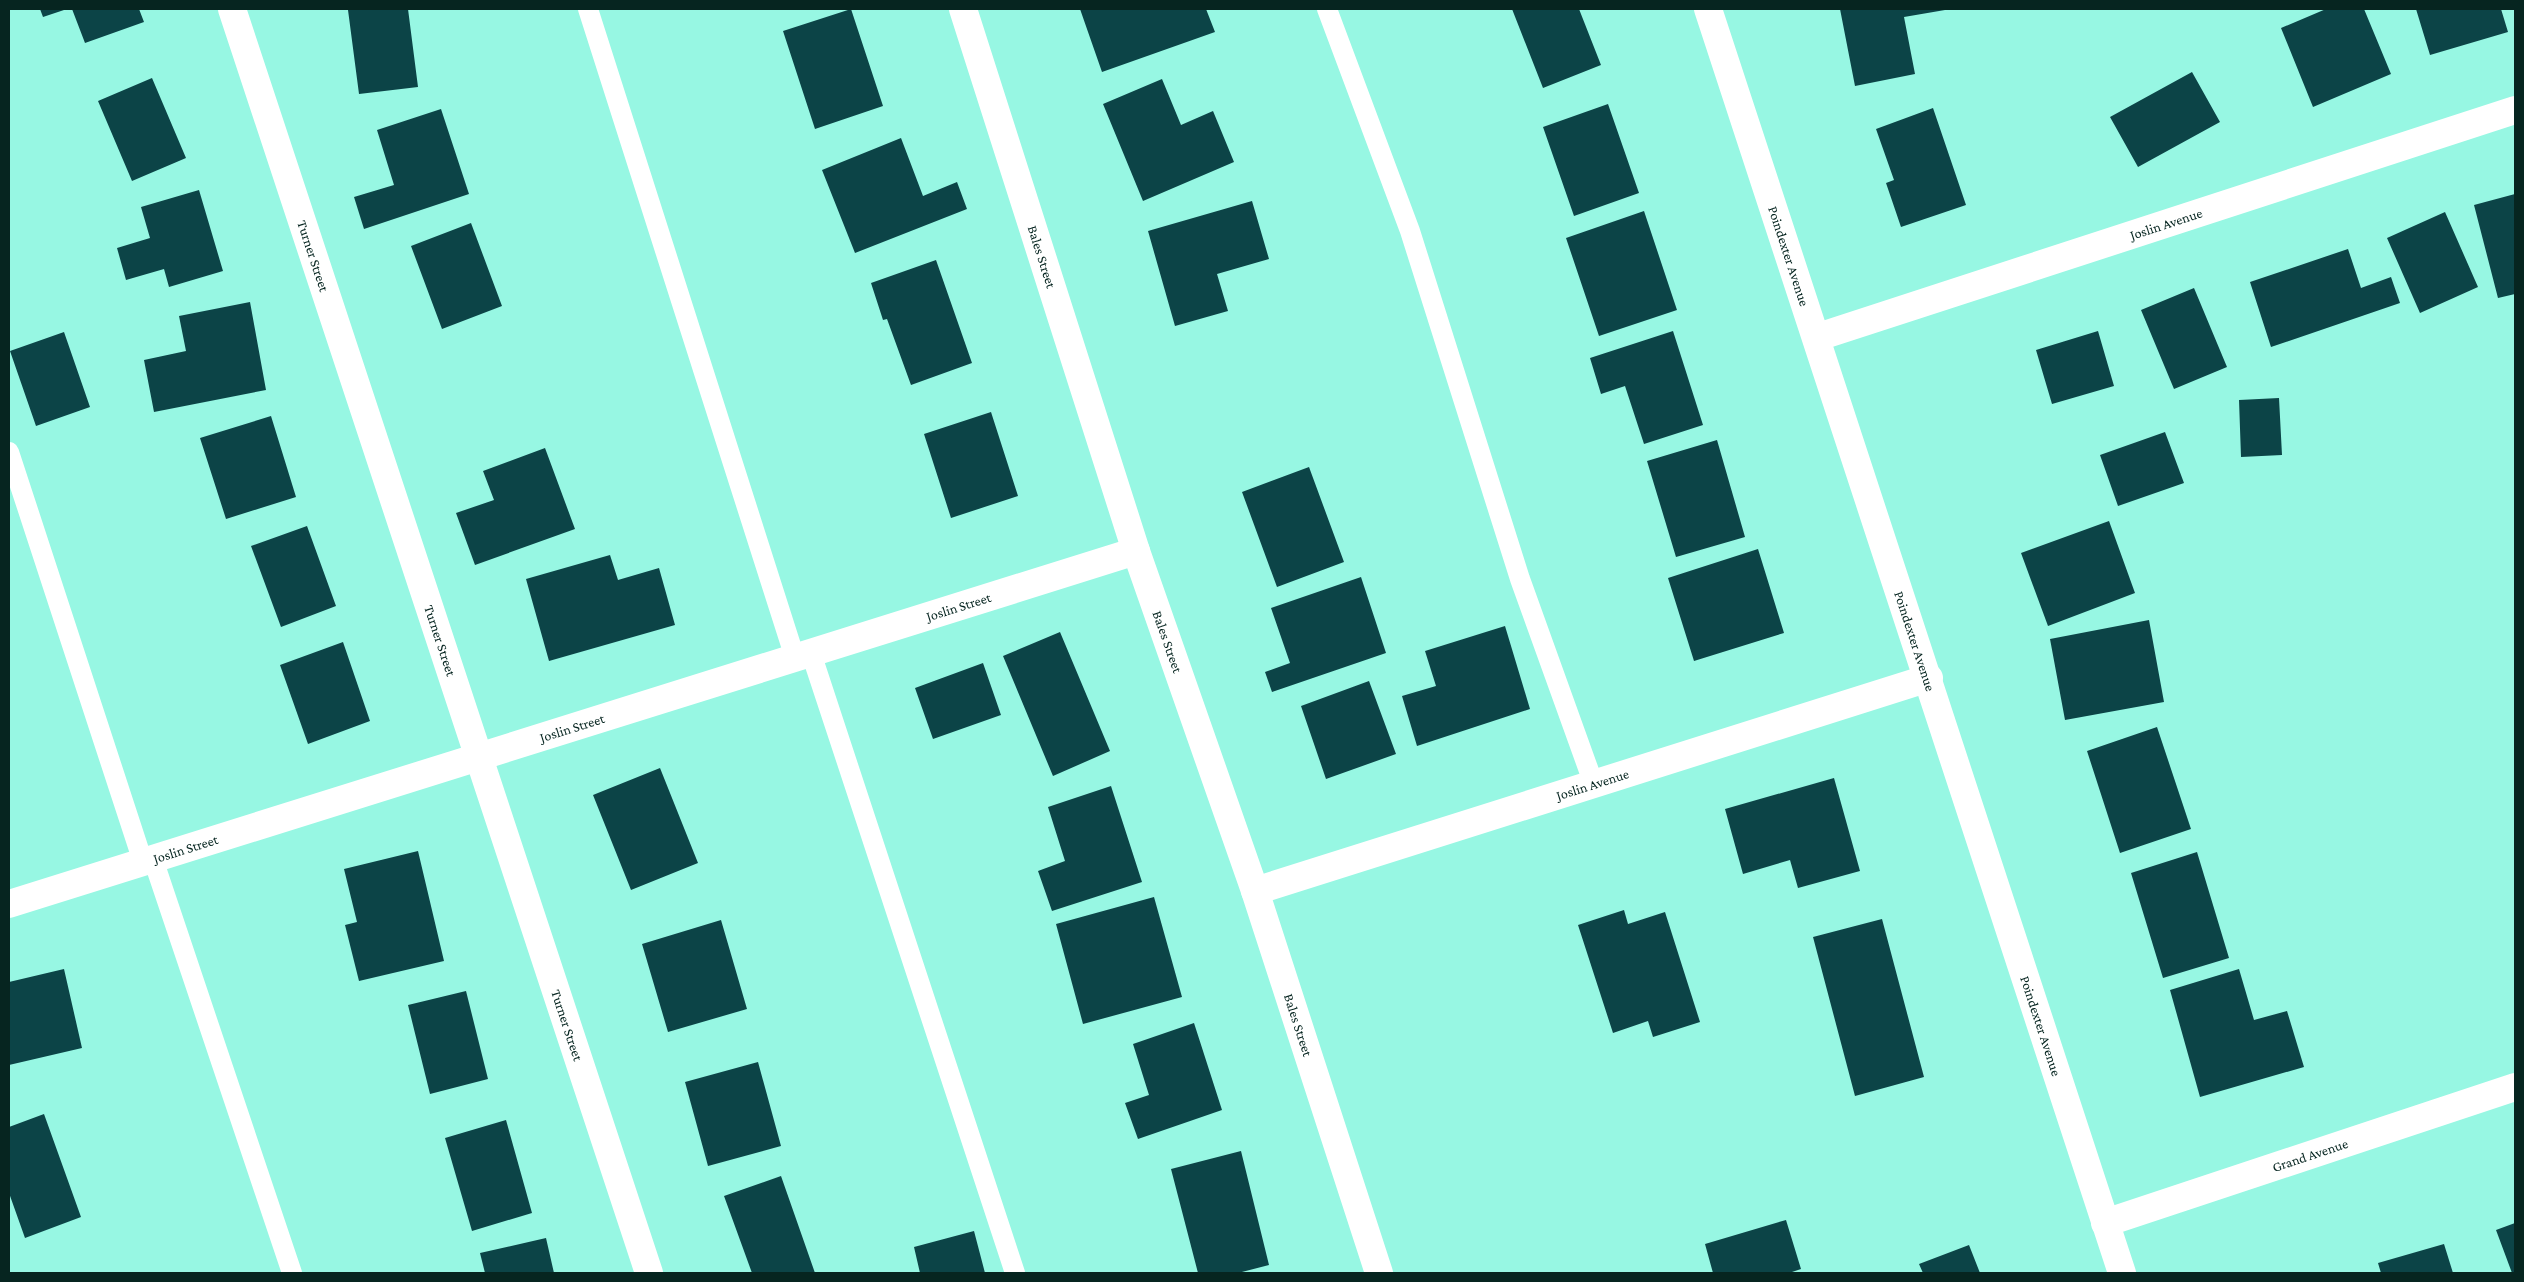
<svg xmlns="http://www.w3.org/2000/svg" width="2524" height="1282" viewBox="0 0 2524 1282" font-family="'Crimson Pro',serif">
<rect width="100%" height="100%" fill="#97f7e3"/>
<!-- building -->
<path fill="#0c4447" d="M 40,9 L 67,9 L 43,17 Z
M 72,9 L 139,9 L 144,22 L 85,43 Z
M 356,9 L 408,9 L 418,87 L 359,94 L 348,10 Z
M 851,9 L 883,106 L 815,129 L 783,31 Z
M 1080,9 L 1206,9 L 1215,32 L 1102,72 Z
M 1512,9 L 1579,9 L 1601,65 L 1543,88 Z
M 1840,9 L 1945,9 L 1945,10 L 1904,17 L 1915,74 L 1855,86 Z
M 2326,9 L 2364,9 L 2391,74 L 2313,107 L 2281,28 Z
M 2416,9 L 2501,9 L 2508,32 L 2430,55 Z
M 2192,72 L 2220,122 L 2138,167 L 2110,117 Z
M 152,78 L 186,158 L 132,181 L 98,101 Z
M 1162,79 L 1181,125 L 1213,111 L 1234,162 L 1143,201 L 1103,104 Z
M 1608,104 L 1639,193 L 1574,216 L 1543,127 Z
M 1933,108 L 1966,205 L 1901,227 L 1886,183 L 1894,180 L 1876,129 Z
M 441,109 L 469,194 L 364,229 L 354,197 L 394,185 L 377,130 Z
M 901,138 L 923,196 L 957,182 L 967,209 L 855,253 L 822,170 Z
M 199,190 L 223,271 L 169,287 L 164,269 L 126,280 L 117,248 L 150,238 L 141,207 Z
M 2515,194 L 2515,294 L 2498,298 L 2474,205 Z
M 1252,201 L 1269,259 L 1217,274 L 1228,311 L 1175,326 L 1148,231 Z
M 1644,211 L 1677,310 L 1599,336 L 1566,238 Z
M 2445,212 L 2478,287 L 2420,313 L 2387,238 Z
M 471,223 L 502,306 L 442,329 L 411,246 Z
M 2348,249 L 2361,288 L 2391,277 L 2400,303 L 2271,347 L 2250,282 Z
M 936,260 L 972,363 L 911,385 L 887,319 L 883,320 L 871,283 Z
M 2194,288 L 2227,367 L 2174,389 L 2141,310 Z
M 250,302 L 266,390 L 154,412 L 144,360 L 186,351 L 179,316 Z
M 1673,331 L 1703,425 L 1644,444 L 1625,386 L 1601,394 L 1590,358 Z
M 2098,331 L 2114,386 L 2052,404 L 2036,350 Z
M 64,332 L 90,407 L 36,426 L 10,351 Z
M 2279,398 L 2282,455 L 2241,457 L 2239,400 Z
M 991,412 L 1018,496 L 951,518 L 924,434 Z
M 271,416 L 296,497 L 226,519 L 200,438 Z
M 2165,432 L 2184,483 L 2118,506 L 2100,455 Z
M 1717,440 L 1745,537 L 1676,557 L 1647,461 Z
M 545,448 L 575,529 L 475,565 L 456,513 L 494,500 L 483,471 Z
M 1309,467 L 1344,562 L 1277,587 L 1242,492 Z
M 2109,521 L 2135,593 L 2048,626 L 2021,553 Z
M 307,526 L 336,606 L 281,627 L 251,546 Z
M 1758,549 L 1784,633 L 1694,661 L 1668,578 Z
M 610,555 L 618,580 L 659,568 L 675,625 L 549,661 L 526,579 Z
M 1361,577 L 1386,653 L 1272,692 L 1265,672 L 1290,663 L 1271,608 Z
M 2149,620 L 2164,702 L 2065,720 L 2050,639 Z
M 1505,626 L 1530,709 L 1417,746 L 1402,696 L 1436,686 L 1425,651 Z
M 1060,632 L 1110,751 L 1053,776 L 1003,656 Z
M 343,642 L 370,721 L 308,744 L 280,665 Z
M 983,663 L 1001,715 L 933,739 L 915,688 Z
M 1369,681 L 1396,754 L 1326,779 L 1301,706 Z
M 2157,727 L 2191,829 L 2120,853 L 2087,751 Z
M 660,768 L 698,863 L 631,890 L 593,795 Z
M 1834,778 L 1860,871 L 1798,888 L 1790,860 L 1743,874 L 1725,809 Z
M 1111,786 L 1142,882 L 1052,911 L 1038,871 L 1065,861 L 1048,807 Z
M 418,851 L 444,961 L 359,981 L 345,925 L 357,922 L 344,869 Z
M 2197,852 L 2229,958 L 2163,978 L 2131,873 Z
M 1154,897 L 1182,997 L 1083,1024 L 1056,924 Z
M 1624,910 L 1628,924 L 1665,912 L 1700,1022 L 1653,1037 L 1648,1021 L 1613,1033 L 1578,925 Z
M 1882,919 L 1924,1077 L 1855,1096 L 1813,937 Z
M 721,920 L 747,1009 L 668,1032 L 642,944 Z
M 64,969 L 82,1048 L 9,1065 L 9,982 Z
M 2239,969 L 2254,1020 L 2287,1011 L 2304,1067 L 2200,1097 L 2170,990 Z
M 466,991 L 488,1079 L 430,1094 L 408,1005 Z
M 1194,1023 L 1222,1110 L 1138,1139 L 1125,1103 L 1149,1095 L 1133,1044 Z
M 758,1062 L 781,1146 L 708,1166 L 685,1082 Z
M 44,1114 L 81,1217 L 25,1238 L 9,1193 L 9,1127 Z
M 506,1120 L 532,1213 L 472,1231 L 445,1138 Z
M 1241,1151 L 1269,1265 L 1238,1273 L 1198,1273 L 1171,1169 Z
M 781,1176 L 815,1273 L 752,1273 L 724,1196 Z
M 1786,1220 L 1801,1269 L 1789,1273 L 1713,1273 L 1705,1244 Z
M 2515,1223 L 2515,1273 L 2512,1273 L 2496,1230 Z
M 974,1231 L 985,1273 L 920,1273 L 914,1247 Z
M 546,1238 L 554,1273 L 485,1273 L 480,1253 Z
M 2444,1244 L 2453,1273 L 2381,1273 L 2378,1263 Z
M 1969,1245 L 1980,1273 L 1923,1273 L 1919,1264 Z"/>
<g fill="none" stroke-linecap="round" stroke-linejoin="round">
<!-- lane -->
<path stroke="#fff" stroke-width="20" d="M 588,9 L 795,658
M 1327,9 L 1410,231 L 1520,579 L 1593,782
M 9,452 L 143,862
M 811,653 L 1015,1273
M 153,859 L 292,1273"/>
<!-- street -->
<g stroke="#fff" stroke-width="28">
<path id="s1" d="M 232,9 L 649,1273"/>
<path id="s2" d="M 963,9 L 1136,551 L 1255,891 L 1379,1273"/>
<path id="s3" d="M 1708,9 L 2122,1273"/>
<path id="s4" d="M 1818,337 L 2515,110"/>
<path id="s5" d="M 1255,891 L 1929,678"/>
<path id="s6" d="M 9,904 L 1136,551"/>
<path id="s7" d="M 2105,1223 L 2515,1087"/>
</g>
</g>
<g text-anchor="middle" dominant-baseline="central" stroke-width="5" stroke-linejoin="round" paint-order="stroke">
<!-- street labels -->
<g font-size="14" fill="#062520" stroke="#fff">
<text stroke="none"><textPath href="#s4" startOffset="366">Joslin Avenue</textPath></text>
<text stroke="none"><textPath href="#s1" startOffset="260">Turner Street</textPath></text>
<text stroke="none"><textPath href="#s3" startOffset="260">Poindexter Avenue</textPath></text>
<text stroke="none"><textPath href="#s2" startOffset="260">Bales Street</textPath></text>
<text stroke="none"><textPath href="#s6" startOffset="995">Joslin Street</textPath></text>
<text stroke="none"><textPath href="#s1" startOffset="665">Turner Street</textPath></text>
<text stroke="none"><textPath href="#s3" startOffset="665">Poindexter Avenue</textPath></text>
<text stroke="none"><textPath href="#s2" startOffset="665">Bales Street</textPath></text>
<text stroke="none"><textPath href="#s6" startOffset="590">Joslin Street</textPath></text>
<text stroke="none"><textPath href="#s5" startOffset="354">Joslin Avenue</textPath></text>
<text stroke="none"><textPath href="#s6" startOffset="185">Joslin Street</textPath></text>
<text stroke="none"><textPath href="#s2" startOffset="1070">Bales Street</textPath></text>
<text stroke="none"><textPath href="#s1" startOffset="1070">Turner Street</textPath></text>
<text stroke="none"><textPath href="#s3" startOffset="1070">Poindexter Avenue</textPath></text>
<text stroke="none"><textPath href="#s7" startOffset="216">Grand Avenue</textPath></text>
</g>
</g>
<!-- border -->
<rect width="2524" height="1282" fill="none" stroke="#062520" stroke-width="20"/>
</svg>
